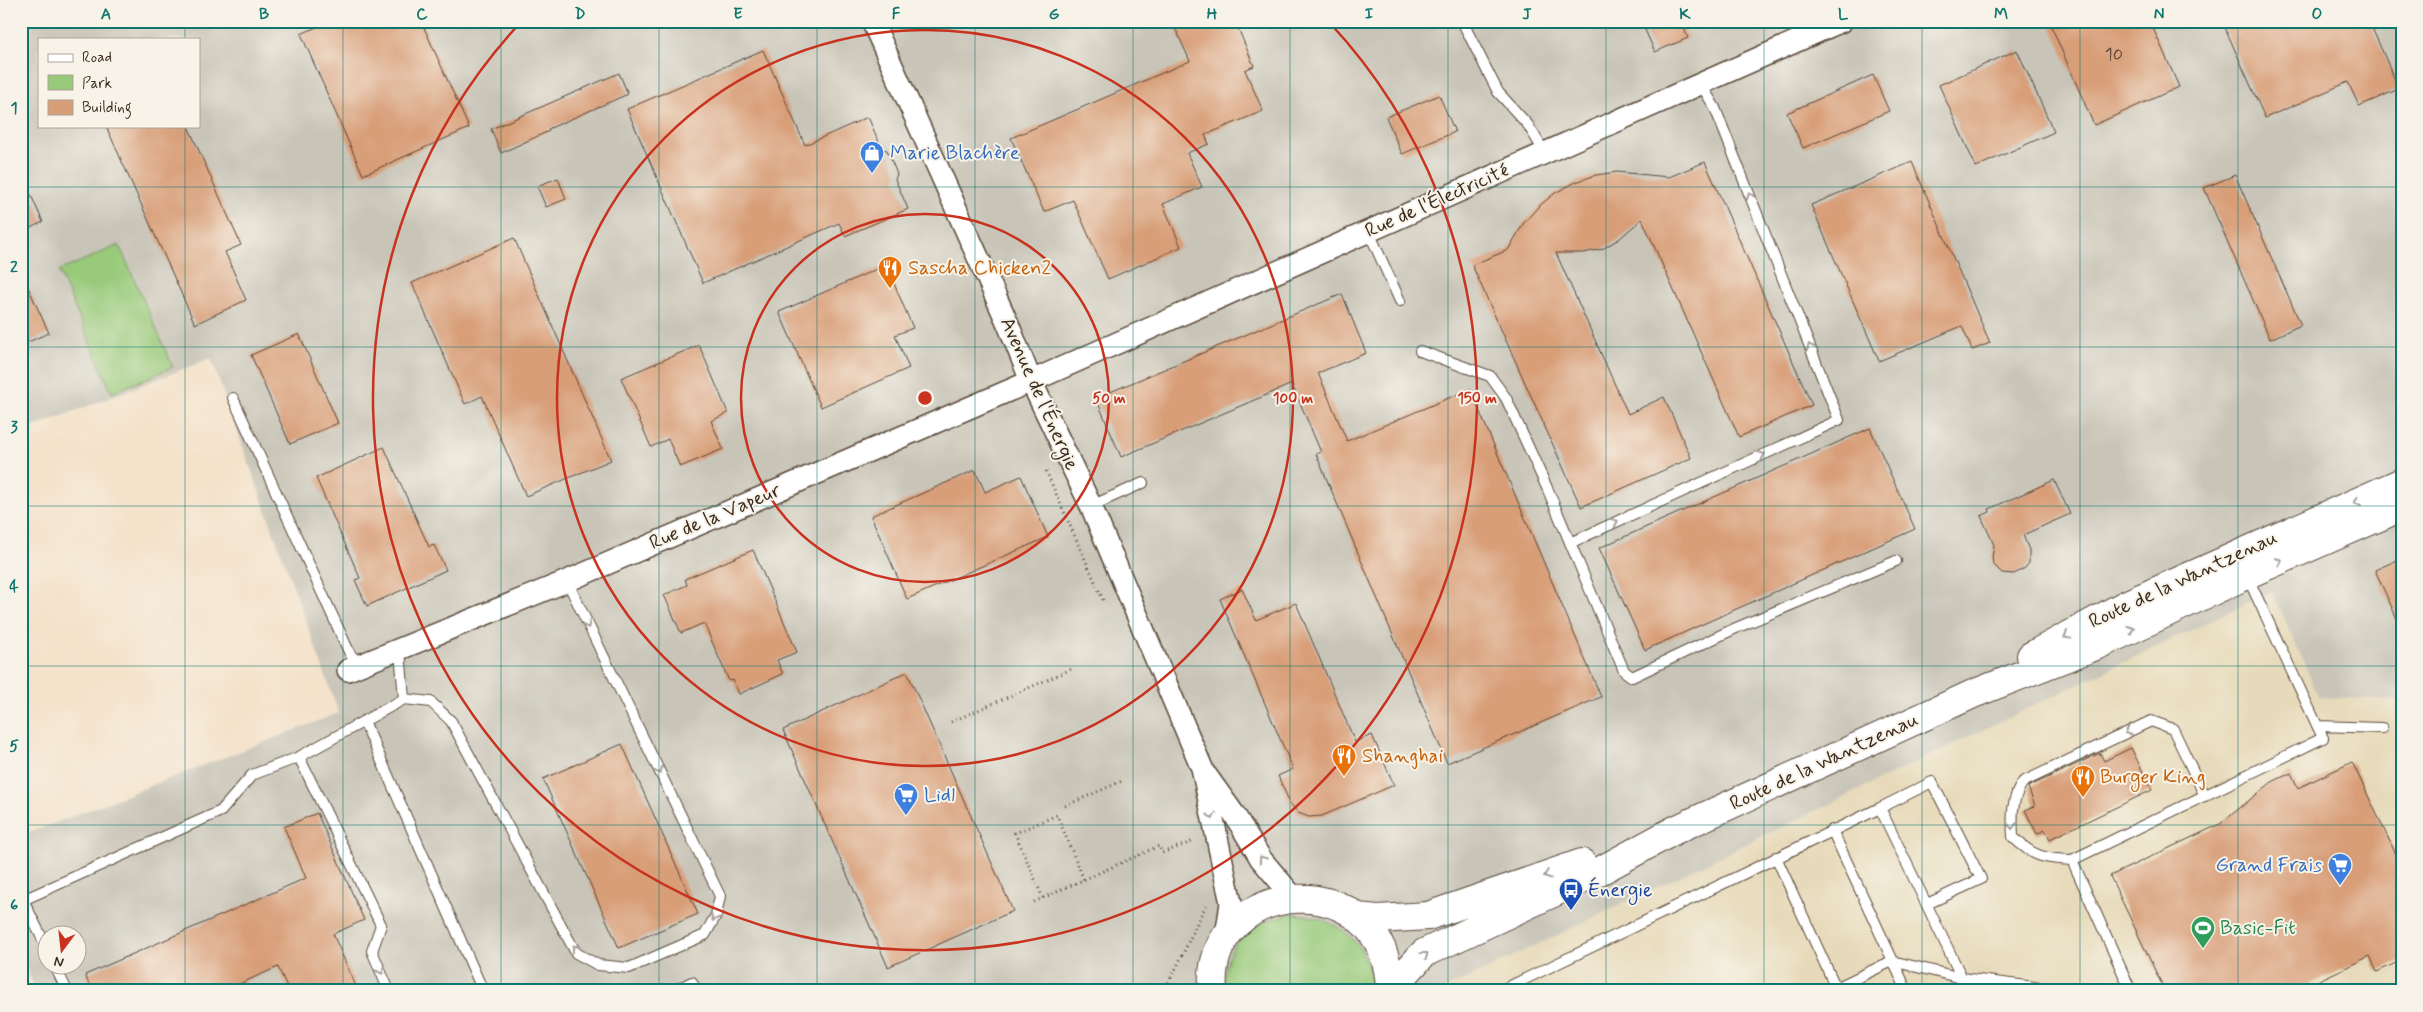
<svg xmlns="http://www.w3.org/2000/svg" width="2423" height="1012" viewBox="0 0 2423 1012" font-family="Mynerve,sans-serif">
<rect width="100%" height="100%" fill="#f7f3e8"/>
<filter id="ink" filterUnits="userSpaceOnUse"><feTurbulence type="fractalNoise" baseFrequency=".02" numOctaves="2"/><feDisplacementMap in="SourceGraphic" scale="10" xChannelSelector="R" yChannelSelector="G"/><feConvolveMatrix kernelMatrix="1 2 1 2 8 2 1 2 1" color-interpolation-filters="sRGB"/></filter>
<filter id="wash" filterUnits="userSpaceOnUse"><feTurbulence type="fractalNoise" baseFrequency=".0096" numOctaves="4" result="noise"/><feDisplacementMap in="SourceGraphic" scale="20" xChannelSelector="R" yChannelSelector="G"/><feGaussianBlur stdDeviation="1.12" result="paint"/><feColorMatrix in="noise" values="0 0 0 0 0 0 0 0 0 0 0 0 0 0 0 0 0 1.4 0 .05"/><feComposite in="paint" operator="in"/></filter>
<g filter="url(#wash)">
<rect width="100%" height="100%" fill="#f4e2ca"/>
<!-- built -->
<path fill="#e7daba" d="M 2272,591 L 2319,697 L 2402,699 L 2402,991 L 1441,991 Z"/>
<!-- industrial -->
<path fill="#c8c4b8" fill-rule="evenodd" d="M 21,21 L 2402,21 L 2402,700 L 2319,697 L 2272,591 L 1441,991 L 36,991 L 21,956 L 21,836 L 339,713 L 211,358 L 21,432 ZM 39,39 L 199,39 L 199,126 L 39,126 ZM 48,934 L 78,934 L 78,964 L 48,964 Z"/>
<!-- green -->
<path fill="#98ca7a" stroke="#6a7a4c" d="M 119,245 L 173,367 L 112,393 L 59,271 Z
M 1289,914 C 1334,915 1372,941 1371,991 L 1222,991 C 1224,981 1225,969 1228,959 C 1236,933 1264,920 1289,914 Z"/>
<g id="blocks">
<!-- building -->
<path fill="#d89e78" d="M 330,21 L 421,21 L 469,128 L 363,175 L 301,34 Z
M 1172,21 L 1235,21 L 1254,66 L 1245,70 L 1263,111 L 1205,135 L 1209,144 L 1187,153 L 1202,187 L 1163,204 L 1181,247 L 1108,279 L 1073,200 L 1044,212 L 1011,138 L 1190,61 Z
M 1641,21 L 1688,21 L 1685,31 L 1688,38 L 1655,52 Z
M 2049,21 L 2150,21 L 2179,87 L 2094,125 Z
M 2222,21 L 2369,21 L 2399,89 L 2359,106 L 2348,82 L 2265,118 Z
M 763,50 L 805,145 L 868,117 L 882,149 L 887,150 L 897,174 L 895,179 L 908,209 L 845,236 L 839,223 L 703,283 L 627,109 Z
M 2017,50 L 2054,132 L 1976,167 L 1939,85 Z
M 619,73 L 628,94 L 548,129 L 549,131 L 501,153 L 491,129 Z
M 1873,75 L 1889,111 L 1803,148 L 1787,113 Z
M 1439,95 L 1455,132 L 1402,154 L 1386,117 Z
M 106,126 L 188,126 L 241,245 L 225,252 L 246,300 L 195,324 Z
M 1705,162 L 1812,405 L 1739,437 L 1642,219 L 1619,239 L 1602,249 L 1583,253 L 1556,253 L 1628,414 L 1664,397 L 1691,458 L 1581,507 L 1472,265 L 1508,250 L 1523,224 L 1538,207 L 1555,193 L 1576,182 L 1596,175 L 1617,172 L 1669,177 Z
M 1912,162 L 1990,343 L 1972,350 L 1962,326 L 1879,361 L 1811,205 Z
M 21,173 L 43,222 L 21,232 Z
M 2235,175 L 2301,325 L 2270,339 L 2204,188 Z
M 558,178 L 566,199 L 546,207 L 537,186 Z
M 514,238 L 611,460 L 526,496 L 482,396 L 465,404 L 412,283 Z
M 886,265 L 913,328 L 895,335 L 909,368 L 821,407 L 779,312 Z
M 21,272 L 49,333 L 21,345 Z
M 1342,294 L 1366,353 L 1318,373 L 1347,441 L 1470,389 L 1601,697 L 1447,763 L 1316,454 L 1321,452 L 1292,384 L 1121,457 L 1096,398 Z
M 299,334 L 338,423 L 290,444 L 251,355 Z
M 699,345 L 728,413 L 711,421 L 723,449 L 680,467 L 668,439 L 651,447 L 621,378 Z
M 1870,428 L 1915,529 L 1645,650 L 1599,548 Z
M 384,447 L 429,547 L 434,545 L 446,570 L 367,606 L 355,580 L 360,578 L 316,478 Z
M 975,470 L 985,492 L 1021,476 L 1048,537 L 907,599 L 871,516 Z
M 2054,480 L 2070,514 L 2023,535 L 2029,550 L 2029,563 L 2025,568 L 2014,574 L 2002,573 L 1993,564 L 1992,558 L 1994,545 L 1981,516 L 1990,512 L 1989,509 Z
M 753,550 L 797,652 L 777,660 L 783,674 L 739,694 L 733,680 L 729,681 L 704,623 L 681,633 L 664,595 L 687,585 L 685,579 Z
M 2402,558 L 2402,630 L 2375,570 Z
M 1242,589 L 1256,620 L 1296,603 L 1355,742 L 1372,735 L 1394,785 L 1322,816 L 1309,817 L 1298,813 L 1290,803 L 1278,776 L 1293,769 L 1220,599 Z
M 907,672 L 1013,911 L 888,967 L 783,730 Z
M 622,744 L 698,914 L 619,948 L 543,779 Z
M 2131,748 L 2152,790 L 2050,839 L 2045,830 L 2037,834 L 2025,810 L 2035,806 L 2028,787 L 2100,753 L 2104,761 Z
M 2352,762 L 2402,867 L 2402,960 L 2377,972 L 2370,956 L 2311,984 L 2314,991 L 2165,991 L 2110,876 L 2220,824 L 2272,782 L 2291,773 L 2298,788 Z
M 317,813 L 364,920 L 333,934 L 358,991 L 289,991 L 278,967 L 223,991 L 92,991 L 85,975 L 306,878 L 284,827 Z"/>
</g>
</g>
<g filter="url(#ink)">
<use href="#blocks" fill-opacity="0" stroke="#574638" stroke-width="1"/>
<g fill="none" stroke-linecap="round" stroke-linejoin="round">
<defs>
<path id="lane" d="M 1462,21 L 1498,92 L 1528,125 L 1545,153
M 1369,232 L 1400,301
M 1420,351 L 1490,376 L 1506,398 L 1548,490 L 1624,671 L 1632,677 L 1736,628 L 1896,561
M 233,398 L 350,654 L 361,665
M 1091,506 L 1143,483
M 1570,543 L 1839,420 L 1715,108 L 1701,84
M 404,699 L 431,702 L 451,721 L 576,953 L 598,965 L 629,968 L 705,935 L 716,915 L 720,896 L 567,581
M 364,721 L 483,991
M 2318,726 L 2382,728
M 1880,808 L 1932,782 L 1981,879 L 1927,904
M 1832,830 L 1907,991
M 1776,857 L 1836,988 L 1831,990
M 2072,860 C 2045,859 2033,857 2013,837 C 2012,818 2011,799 2023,782 L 2151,721 L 2173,729 L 2205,796
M 48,950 L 23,900 L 221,811 L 252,775 L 299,757
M 54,964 L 67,991
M 1836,988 L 1892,961 L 1962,978 L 2067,991
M 389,991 L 372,951 L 381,925 L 299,757 L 404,699 L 400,651
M 673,991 L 692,982 L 696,991
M 1500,991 L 1880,808 L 1962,978
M 2131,991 L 2072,860 L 2323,738 L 2247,576"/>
<path id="street" d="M 872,21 L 1008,324 L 1031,381 L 1091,506 L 1202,768 L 1231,903 L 1226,937
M 348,670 L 567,581 L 1043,376 L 1842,21
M 1206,775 L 1234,814 L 1261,859 L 1293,897"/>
<path id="secondary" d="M 2031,656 L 2125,605 L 2402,482
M 1357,917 L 1378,919 L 1428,916 L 1582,863
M 1391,989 L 1424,953 L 1598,872 L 1675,830 L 1973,694 L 2098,645 L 2253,572 L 2402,507
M 1213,991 C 1203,876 1388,860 1390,991"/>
</defs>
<!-- lane casing -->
<use href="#lane" stroke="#574638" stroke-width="12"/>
<!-- street casing -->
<use href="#street" stroke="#574638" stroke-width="24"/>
<!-- secondary casing -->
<use href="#secondary" stroke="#574638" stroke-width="30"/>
<!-- path -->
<path stroke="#574638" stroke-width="3" stroke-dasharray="1 4" stroke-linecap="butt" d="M 1046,471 L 1104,602
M 951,722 L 1074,668
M 1065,806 L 1122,781
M 1043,898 L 1015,833 L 1057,815 L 1084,880
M 1034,902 L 1159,846 L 1162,853 L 1194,841
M 1163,991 C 1181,964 1191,932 1207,904"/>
<!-- lane -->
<use href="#lane" stroke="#fff" stroke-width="10"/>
<!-- street -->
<use href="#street" stroke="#fff" stroke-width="21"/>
<!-- secondary -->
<use href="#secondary" stroke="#fff" stroke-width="28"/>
</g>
<!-- one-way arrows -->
<defs><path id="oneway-chevron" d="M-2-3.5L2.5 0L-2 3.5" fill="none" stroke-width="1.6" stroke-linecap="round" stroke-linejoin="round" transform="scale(1.25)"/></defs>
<g stroke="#a79f9a">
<use href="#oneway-chevron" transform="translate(1750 196) rotate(-112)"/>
<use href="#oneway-chevron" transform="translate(1810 347) rotate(-112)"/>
<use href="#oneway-chevron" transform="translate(1762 455) rotate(-25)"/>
<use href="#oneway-chevron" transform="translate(2357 502) rotate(157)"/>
<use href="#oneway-chevron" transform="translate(1615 522) rotate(-25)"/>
<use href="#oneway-chevron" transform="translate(2279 561) rotate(-23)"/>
<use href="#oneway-chevron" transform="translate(587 625) rotate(64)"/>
<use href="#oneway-chevron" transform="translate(2131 629) rotate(-25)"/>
<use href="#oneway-chevron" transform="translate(2067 636) rotate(151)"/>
<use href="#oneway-chevron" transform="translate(2128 732) rotate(154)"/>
<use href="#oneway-chevron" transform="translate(659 771) rotate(64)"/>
<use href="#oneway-chevron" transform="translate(1212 816) rotate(78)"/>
<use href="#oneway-chevron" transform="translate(2012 826) rotate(89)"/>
<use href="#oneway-chevron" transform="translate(1262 859) rotate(-126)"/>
<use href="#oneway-chevron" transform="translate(1547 875) rotate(161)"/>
<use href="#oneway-chevron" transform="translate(714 918) rotate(115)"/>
<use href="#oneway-chevron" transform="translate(575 948) rotate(-126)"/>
<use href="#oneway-chevron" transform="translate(1425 955) rotate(-37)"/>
<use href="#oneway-chevron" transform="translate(381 971) rotate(66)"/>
</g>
</g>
<!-- grid -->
<path fill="none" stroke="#0f766e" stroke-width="1" stroke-opacity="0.55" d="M 185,21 L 185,39M 343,21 L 343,991M 501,21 L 501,991M 659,21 L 659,991M 817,21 L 817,991M 975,21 L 975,991M 1133,21 L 1133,991M 1290,21 L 1290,991M 1448,21 L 1448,991M 1606,21 L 1606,991M 1764,21 L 1764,991M 1922,21 L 1922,991M 2080,21 L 2080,991M 2238,21 L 2238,991M 185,126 L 185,991M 21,187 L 2402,187M 21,347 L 2402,347M 21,506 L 2402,506M 21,666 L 2402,666M 21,825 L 2402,825"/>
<!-- distance rings -->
<g fill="none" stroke="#c8321e" stroke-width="2.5">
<circle cx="925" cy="398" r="184"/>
<circle cx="925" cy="398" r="368"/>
<path d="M1329 22A552 552 0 1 1 521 22"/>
</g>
<!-- icons -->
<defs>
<symbol id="shop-pin" viewBox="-11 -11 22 30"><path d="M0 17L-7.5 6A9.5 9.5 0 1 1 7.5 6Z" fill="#3f7fe0" stroke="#f7f3e8"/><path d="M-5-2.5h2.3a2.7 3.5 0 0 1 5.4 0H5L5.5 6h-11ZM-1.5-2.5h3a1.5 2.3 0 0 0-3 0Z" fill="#fff"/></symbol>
<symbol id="restaurant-pin" viewBox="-11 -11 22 30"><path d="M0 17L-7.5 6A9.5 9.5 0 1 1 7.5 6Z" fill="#e8710a" stroke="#f7f3e8"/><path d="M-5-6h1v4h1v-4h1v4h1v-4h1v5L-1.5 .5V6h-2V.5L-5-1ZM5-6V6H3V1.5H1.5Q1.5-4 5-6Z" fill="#fff"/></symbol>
<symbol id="supermarket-pin" viewBox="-11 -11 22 30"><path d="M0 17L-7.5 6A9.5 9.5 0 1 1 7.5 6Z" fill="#3f7fe0" stroke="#f7f3e8"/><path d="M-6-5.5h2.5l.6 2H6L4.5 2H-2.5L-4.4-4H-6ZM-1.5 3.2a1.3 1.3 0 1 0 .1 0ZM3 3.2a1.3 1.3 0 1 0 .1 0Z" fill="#fff"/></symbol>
<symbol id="bus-pin" viewBox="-11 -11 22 30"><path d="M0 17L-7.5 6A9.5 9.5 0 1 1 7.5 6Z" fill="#1a4fb4" stroke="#f7f3e8"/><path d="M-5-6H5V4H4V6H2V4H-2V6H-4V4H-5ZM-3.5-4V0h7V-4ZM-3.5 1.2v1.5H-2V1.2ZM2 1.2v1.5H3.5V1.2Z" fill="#fff"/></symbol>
<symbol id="stadium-pin" viewBox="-11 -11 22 30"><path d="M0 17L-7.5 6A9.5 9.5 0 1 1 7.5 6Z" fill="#2e9e5b" stroke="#f7f3e8"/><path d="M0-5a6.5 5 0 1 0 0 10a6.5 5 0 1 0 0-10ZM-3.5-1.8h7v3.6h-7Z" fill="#fff"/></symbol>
</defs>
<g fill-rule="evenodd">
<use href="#shop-pin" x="858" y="139" width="28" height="38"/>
<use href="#restaurant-pin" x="876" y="254" width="28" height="38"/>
<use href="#restaurant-pin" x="1330" y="742" width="28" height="38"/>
<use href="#restaurant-pin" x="2069" y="763" width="28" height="38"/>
<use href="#supermarket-pin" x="892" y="781" width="28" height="38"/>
<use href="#supermarket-pin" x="2326" y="851" width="28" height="38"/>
<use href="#bus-pin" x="1557" y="876" width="28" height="38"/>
<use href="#stadium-pin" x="2189" y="914" width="28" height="38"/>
</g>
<g text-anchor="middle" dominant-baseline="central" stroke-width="4" stroke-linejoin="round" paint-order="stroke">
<!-- number labels -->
<g font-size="18" fill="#624734">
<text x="2114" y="55">10</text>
</g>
<!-- shop labels -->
<g font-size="20" fill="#366cbe" stroke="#f7f3e8" text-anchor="start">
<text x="890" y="153">Marie Blachère</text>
<text x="924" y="795">Lidl</text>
<text x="2322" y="865" text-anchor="end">Grand Frais</text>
</g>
<!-- street labels -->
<g font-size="20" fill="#3b2a1e" stroke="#f7f3e8">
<text transform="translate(1437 201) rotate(-24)">Rue de l'Électricité</text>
<text transform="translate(1039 394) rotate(66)">Avenue de l'Énergie</text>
<text transform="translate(715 517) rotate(-23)">Rue de la Vapeur</text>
<text transform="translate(2183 580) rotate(-25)">Route de la Wantzenau</text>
<text transform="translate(1824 762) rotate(-25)">Route de la Wantzenau</text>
</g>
<!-- food labels -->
<g font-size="20" fill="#c56008" stroke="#f7f3e8" text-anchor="start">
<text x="908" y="268">Sascha Chicken2</text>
<text x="1362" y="756">Shanghai</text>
<text x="2100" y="777">Burger King</text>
</g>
<!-- transit labels -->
<g font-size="20" fill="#164399" stroke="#f7f3e8" text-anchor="start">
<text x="1588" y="890">Énergie</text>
</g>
<!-- leisure labels -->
<g font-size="20" fill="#27864d" stroke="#f7f3e8" text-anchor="start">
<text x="2220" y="928">Basic-Fit</text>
</g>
</g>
<circle cx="925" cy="398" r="8" fill="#c8321e" stroke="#f7f3e8" stroke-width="2.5"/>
<g font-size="15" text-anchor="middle" font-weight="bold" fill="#c8321e" stroke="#f7f3e8" stroke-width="4" stroke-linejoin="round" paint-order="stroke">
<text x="1109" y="403">50 m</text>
<text x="1293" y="403">100 m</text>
<text x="1477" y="403">150 m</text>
</g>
<!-- margin -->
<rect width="2423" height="1012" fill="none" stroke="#f7f3e8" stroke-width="55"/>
<!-- legend -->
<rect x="38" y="38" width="162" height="90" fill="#f7f3e8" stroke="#aca397"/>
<rect x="48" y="54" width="25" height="8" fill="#ffffff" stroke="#aca397"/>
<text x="82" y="62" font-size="15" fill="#3b2a1e">Road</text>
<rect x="48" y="75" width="25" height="15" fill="#98ca7a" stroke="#aca397"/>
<text x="82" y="88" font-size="15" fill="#3b2a1e">Park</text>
<rect x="48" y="100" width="25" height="15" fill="#d89e78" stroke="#aca397"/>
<text x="82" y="112" font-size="15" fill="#3b2a1e">Building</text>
<!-- north arrow -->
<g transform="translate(62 950) rotate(195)"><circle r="24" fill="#f7f3e8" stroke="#aca397"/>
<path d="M0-4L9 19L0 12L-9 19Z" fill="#c8321e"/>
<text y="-8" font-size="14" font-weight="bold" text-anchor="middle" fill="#3b2a1e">N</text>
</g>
<rect x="28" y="28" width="2368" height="956" fill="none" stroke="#0f766e" stroke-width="2"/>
<g font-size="16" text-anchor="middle" font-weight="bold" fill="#0f766e">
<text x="106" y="19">A</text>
<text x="264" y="19">B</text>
<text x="422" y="19">C</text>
<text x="580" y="19">D</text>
<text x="738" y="19">E</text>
<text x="896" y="19">F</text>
<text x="1054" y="19">G</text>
<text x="1212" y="19">H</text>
<text x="1369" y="19">I</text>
<text x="1527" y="19">J</text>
<text x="1685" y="19">K</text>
<text x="1843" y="19">L</text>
<text x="2001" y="19">M</text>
<text x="2159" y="19">N</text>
<text x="2317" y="19">O</text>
<text x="14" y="113">1</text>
<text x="14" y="272">2</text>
<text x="14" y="432">3</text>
<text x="14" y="591">4</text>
<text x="14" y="751">5</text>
<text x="14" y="910">6</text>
</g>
</svg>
